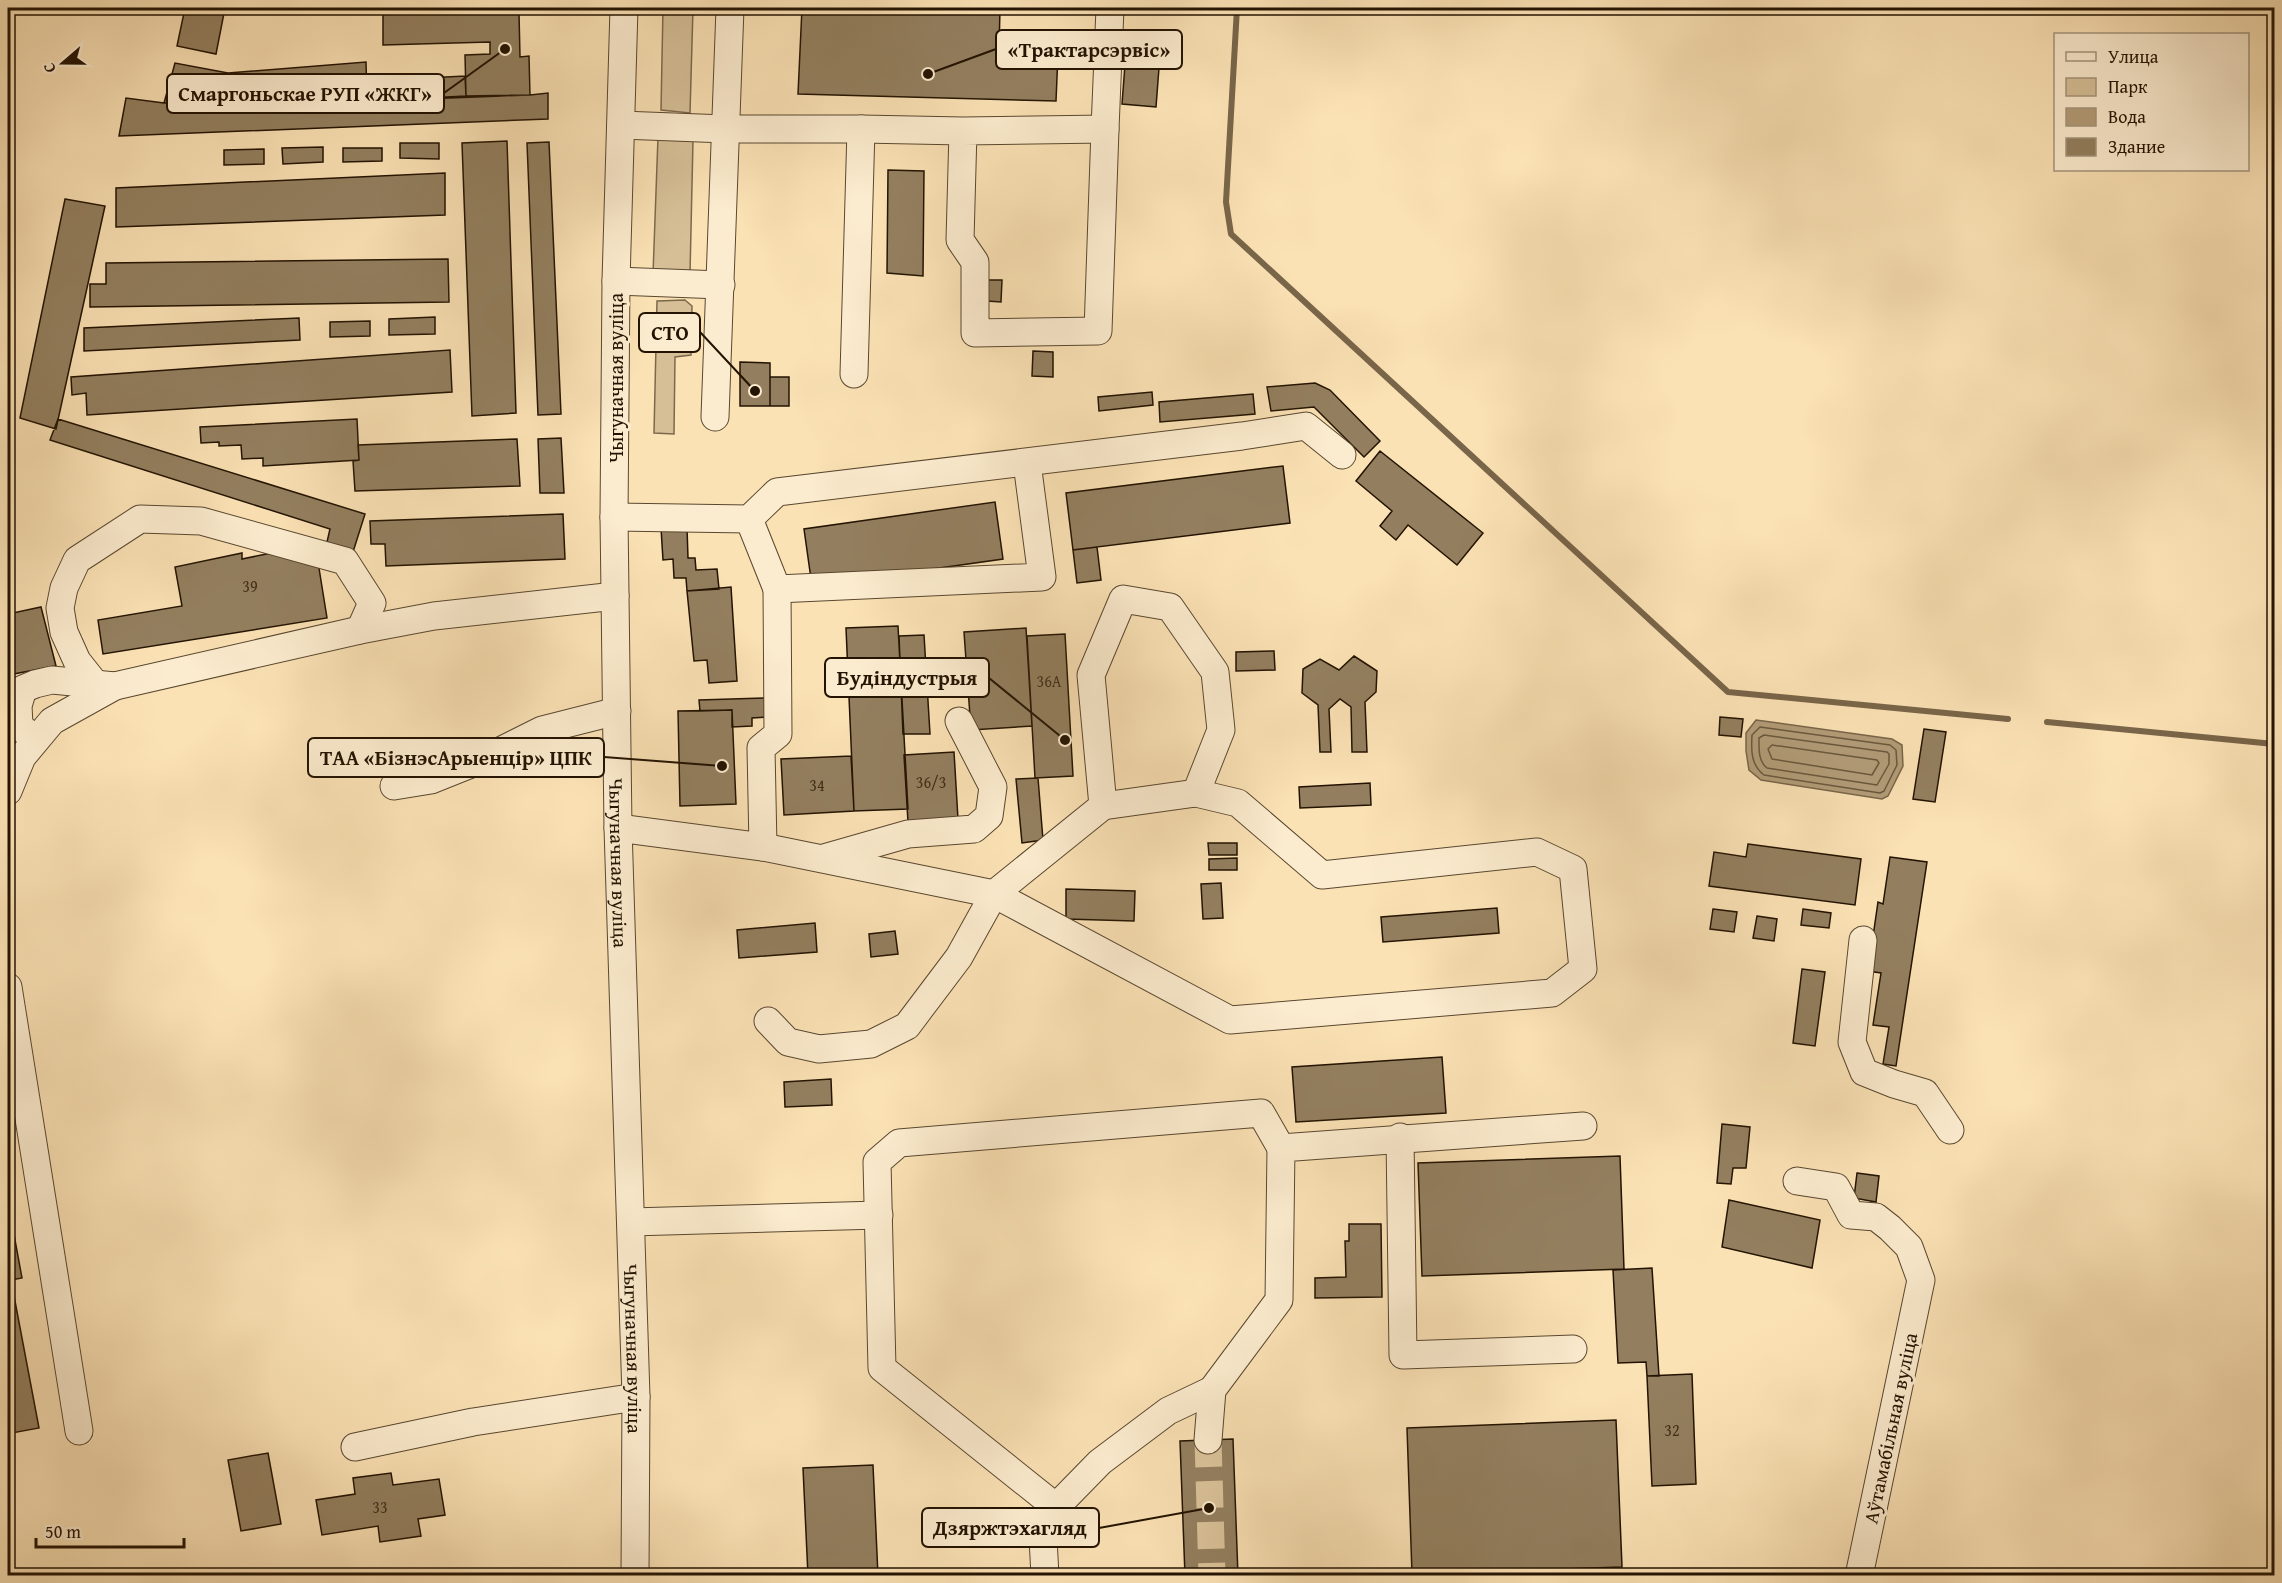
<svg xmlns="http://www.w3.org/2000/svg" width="2282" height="1583" viewBox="0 0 2282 1583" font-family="'Gentium Book Plus',serif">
<rect width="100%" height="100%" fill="#fbe2b5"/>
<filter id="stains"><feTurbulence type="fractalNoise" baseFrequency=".00333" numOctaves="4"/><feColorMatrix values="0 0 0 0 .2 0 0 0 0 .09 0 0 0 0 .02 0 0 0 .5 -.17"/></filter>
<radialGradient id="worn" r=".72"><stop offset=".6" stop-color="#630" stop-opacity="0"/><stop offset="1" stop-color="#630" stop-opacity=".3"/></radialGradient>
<!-- green -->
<path fill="#d6bf97" stroke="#7c694c" stroke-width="1.5" d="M 663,8 L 693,8 L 690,113 L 661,110 Z
M 658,137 L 693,140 L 690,274 L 653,274 Z
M 685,300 L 692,306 L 691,355 L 675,357 L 674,434 L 654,433 L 657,301 Z"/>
<!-- water -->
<path fill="#b29c78" stroke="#796549" stroke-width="1.5" d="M 1756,720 L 1892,739 L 1902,745 L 1903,766 L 1888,796 L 1882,799 L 1761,780 L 1749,770 L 1746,751 L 1746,733 Z"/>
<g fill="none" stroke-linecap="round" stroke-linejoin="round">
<!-- shore -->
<path stroke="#6a583d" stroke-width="1.5" d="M 1760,727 L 1890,745 L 1896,750 L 1897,765 L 1884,791 L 1880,793 L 1764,775 C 1751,765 1751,751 1752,735 Z
M 1764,735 L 1887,752 L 1889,754 L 1889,764 L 1877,785 L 1767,768 C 1758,761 1759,749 1759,738 Z
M 1772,745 L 1877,760 L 1879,763 L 1872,775 L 1772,759 L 1768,749 Z"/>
<!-- stream -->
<path stroke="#796549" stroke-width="6" d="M 1237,8 L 1226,202 L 1231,234 L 1728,692 L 2008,719
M 2047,722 L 2274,744"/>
</g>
<!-- building -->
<path fill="#937f5f" stroke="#231302" stroke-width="1.5" d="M 185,8 L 225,8 L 216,54 L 177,46 Z
M 383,8 L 526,8 L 526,13 L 519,13 L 520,57 L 529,56 L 530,95 L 466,96 L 465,55 L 490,54 L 490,42 L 383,45 Z
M 802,8 L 1000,8 L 999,52 L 1058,54 L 1056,101 L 798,94 Z
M 1127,39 L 1161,42 L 1156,107 L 1122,104 Z
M 366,62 L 367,101 L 164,103 L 175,63 L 228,73 Z
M 465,76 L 466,96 L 367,101 L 366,81 Z
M 548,93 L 548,119 L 119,136 L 126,98 L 164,103 L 367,101 L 530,95 Z
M 507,141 L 516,413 L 472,416 L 462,143 Z
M 549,142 L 561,414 L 538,415 L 527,143 Z
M 400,143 L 439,143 L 439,159 L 400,158 Z
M 323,147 L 323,162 L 283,164 L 282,148 Z
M 343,148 L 382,148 L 382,161 L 343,162 Z
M 264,149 L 264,164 L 224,165 L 224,150 Z
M 888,170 L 924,171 L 923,276 L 887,273 Z
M 445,173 L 445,215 L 116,227 L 116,188 Z
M 65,199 L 105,206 L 56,429 L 20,418 Z
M 448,259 L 449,302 L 90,307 L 90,284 L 106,284 L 106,263 Z
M 987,280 L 1002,280 L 1001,302 L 987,301 Z
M 435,317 L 435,334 L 389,335 L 389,319 Z
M 299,318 L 300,340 L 84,351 L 84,328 Z
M 370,321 L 370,336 L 330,337 L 330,322 Z
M 450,350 L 452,392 L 87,415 L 86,393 L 72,395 L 71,377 Z
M 1033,351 L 1053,352 L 1053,377 L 1032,376 Z
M 740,362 L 770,363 L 770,406 L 740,406 Z
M 770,377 L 789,377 L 789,406 L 770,406 Z
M 1315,383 L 1330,390 L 1380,441 L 1364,457 L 1314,407 L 1271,411 L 1267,387 Z
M 1152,392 L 1153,405 L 1099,411 L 1098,397 Z
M 1253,394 L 1255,414 L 1160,422 L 1159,402 Z
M 58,419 L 365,514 L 353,552 L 327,542 L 330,529 L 50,440 Z
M 357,419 L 359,460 L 263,466 L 263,458 L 242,459 L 241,445 L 219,446 L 219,442 L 201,443 L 200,427 Z
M 561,438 L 564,493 L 540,493 L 538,439 Z
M 517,439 L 520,486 L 355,491 L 353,461 L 359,460 L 358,445 Z
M 1380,451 L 1483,533 L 1457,565 L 1408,525 L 1396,540 L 1380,526 L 1392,511 L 1356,481 Z
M 1283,466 L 1290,523 L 1073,550 L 1066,493 Z
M 995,502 L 1003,559 L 812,586 L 804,529 Z
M 563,514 L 565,559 L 386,566 L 385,544 L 371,544 L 370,521 Z
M 687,527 L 688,558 L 695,558 L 696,570 L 717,569 L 719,589 L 687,591 L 686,578 L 674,578 L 673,559 L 663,560 L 661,528 Z
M 1097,547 L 1101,580 L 1077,583 L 1073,550 Z
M 281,551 L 318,562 L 327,618 L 103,654 L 98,620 L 182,606 L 175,567 L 242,553 L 242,559 Z
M 731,587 L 737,681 L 709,683 L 707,660 L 694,661 L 687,591 Z
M 41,607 L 56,666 L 8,675 L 8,614 Z
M 898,626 L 908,809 L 854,811 L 846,628 Z
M 1026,628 L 1032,726 L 971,730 L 964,632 Z
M 1065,634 L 1073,776 L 1035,778 L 1027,636 Z
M 924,635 L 930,734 L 903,734 L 899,636 Z
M 1274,651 L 1275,670 L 1236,671 L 1236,652 Z
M 1354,656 L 1377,671 L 1376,692 L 1365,702 L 1367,752 L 1352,752 L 1351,707 L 1340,699 L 1329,709 L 1331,752 L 1320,752 L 1318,705 L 1302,693 L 1303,669 L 1320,659 L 1339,670 Z
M 766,698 L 767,717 L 752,718 L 752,726 L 732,727 L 732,710 L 700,711 L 699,700 Z
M 732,710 L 736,804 L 680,806 L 678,711 Z
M 1720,717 L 1743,719 L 1741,737 L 1719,735 Z
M 1924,729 L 1946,732 L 1935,802 L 1913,799 Z
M 954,752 L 958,819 L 908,822 L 904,755 Z
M 851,756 L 854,811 L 784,815 L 781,759 Z
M 1038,778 L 1043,840 L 1022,843 L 1016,779 Z
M 1370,783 L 1371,805 L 1300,808 L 1299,787 Z
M 1208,843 L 1237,843 L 1237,855 L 1209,855 Z
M 1748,844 L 1861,859 L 1855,905 L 1709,886 L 1714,852 L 1746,857 Z
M 1890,857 L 1927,862 L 1896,1066 L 1883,1064 L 1889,1027 L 1873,1025 L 1881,973 L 1868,971 L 1878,902 L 1883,904 Z
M 1237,858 L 1237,870 L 1209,870 L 1209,859 Z
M 1221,883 L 1223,918 L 1203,919 L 1201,884 Z
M 1066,889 L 1135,891 L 1134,921 L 1066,919 Z
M 1497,908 L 1499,933 L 1383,942 L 1381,917 Z
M 1713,909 L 1737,912 L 1734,932 L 1710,929 Z
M 1803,909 L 1831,913 L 1829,928 L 1801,925 Z
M 1757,916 L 1777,919 L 1774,941 L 1753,938 Z
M 815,923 L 817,952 L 739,958 L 737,930 Z
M 895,931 L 898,954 L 871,957 L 869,934 Z
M 1802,969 L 1825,972 L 1815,1046 L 1793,1043 Z
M 1442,1057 L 1446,1113 L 1296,1122 L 1292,1067 Z
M 831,1079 L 832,1105 L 785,1107 L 784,1082 Z
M 1722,1124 L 1750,1127 L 1746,1168 L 1733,1168 L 1731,1184 L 1717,1183 Z
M 1620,1156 L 1624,1269 L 1422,1276 L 1418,1163 Z
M 1857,1173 L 1879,1176 L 1876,1202 L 1854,1198 Z
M 1729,1200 L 1820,1220 L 1812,1268 L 1722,1247 Z
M 8,1202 L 22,1278 L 11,1280 L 39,1428 L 12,1433 L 8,1412 Z
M 1349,1224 L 1381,1224 L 1382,1297 L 1315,1298 L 1315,1278 L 1346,1277 L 1345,1241 L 1349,1241 Z
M 1652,1268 L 1659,1376 L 1647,1376 L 1646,1362 L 1618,1363 L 1613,1270 Z
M 1692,1374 L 1696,1484 L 1652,1486 L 1647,1376 Z
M 1616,1420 L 1622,1567 L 1412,1574 L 1407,1428 Z
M 1233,1439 L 1238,1576 L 1185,1576 L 1180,1441 Z
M 268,1453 L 281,1524 L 241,1531 L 228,1460 Z
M 873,1465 L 878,1576 L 808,1576 L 803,1468 Z
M 391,1473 L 393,1485 L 439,1479 L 445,1515 L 418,1519 L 421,1536 L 380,1542 L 378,1526 L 322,1535 L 316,1500 L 355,1494 L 353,1478 Z"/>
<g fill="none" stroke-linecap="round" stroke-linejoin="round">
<!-- minor-tunnel -->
<path stroke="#dbc39a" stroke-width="27" stroke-dasharray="27 14" stroke-linecap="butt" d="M 1208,1440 L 1212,1576"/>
<defs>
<g id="minor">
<path id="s1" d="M 624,8 L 616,281 L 614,517 L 618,828 L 636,1397 L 635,1576"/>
<path d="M 621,125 L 726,129 L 861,129 L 854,374"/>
<path d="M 861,129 L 963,131 L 1105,129 L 1098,331 L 975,333 L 975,262 L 960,240 L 963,131"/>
<path d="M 1105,129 L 1110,8"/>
<path d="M 616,281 L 721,285"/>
<path d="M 715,417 L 730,8"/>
<path d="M 614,517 L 749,519 L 777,492 L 1242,436 L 1306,426 L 1342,455"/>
<path d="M 749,519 L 777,589 L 1042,577 L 1027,463"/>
<path d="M 96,685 L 77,661 L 64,632 L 60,608 L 64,588 L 77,560 L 140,519 L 201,521 L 345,561 L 372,603 L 360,630"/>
<path d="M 31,737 L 19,725 L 18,706 L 23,689 L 35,684 L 52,680 L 115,686 L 360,630 L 434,616 L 615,596"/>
<path d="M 394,786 L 431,780 L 486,758 L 542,730 L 617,711"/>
<path d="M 8,791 L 22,757 L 52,721 L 115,686"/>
<path d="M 618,828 L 763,847 L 761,748 L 778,734 L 777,589"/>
<path d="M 763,847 L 994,894 L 1230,1020 L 1552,993 L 1583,969 L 1573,869 L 1537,852 L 1322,875 L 1238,803 L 1196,793"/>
<path d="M 824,858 L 908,834 L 974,829 L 989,816 L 993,787 L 959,721"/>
<path d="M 1863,940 L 1852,1042 L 1864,1072 L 1894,1084 L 1925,1093 L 1950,1130"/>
<path d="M 8,987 L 79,1431"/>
<path d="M 768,1021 L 788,1042 L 819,1049 L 871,1044 L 907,1026 L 959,957 L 994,894 L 1103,806 L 1091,675 L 1123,599 L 1170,607 L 1215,672 L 1221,730 L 1196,793 L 1103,806"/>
<path d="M 1400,1137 L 1403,1355 L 1573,1349"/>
<path d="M 1797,1181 L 1836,1187 L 1851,1215 L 1876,1217 L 1890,1228 L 1909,1247 L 1921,1280 L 1859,1576"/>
<path d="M 631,1222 L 879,1215"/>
<path d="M 1208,1440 L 1212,1390 L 1279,1300 L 1281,1148 L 1583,1126"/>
<path d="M 355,1447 L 473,1422 L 636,1397"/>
<path d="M 1056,1507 L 1100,1462 L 1168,1411 L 1212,1390"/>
<path d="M 1045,1576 L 1043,1538 L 1056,1507 L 882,1368 L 877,1162 L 899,1143 L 1261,1113 L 1281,1148"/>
</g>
</defs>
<!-- minor casing -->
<use href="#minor" stroke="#59472f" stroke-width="29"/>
<!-- minor -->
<use href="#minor" stroke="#fceccf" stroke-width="27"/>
</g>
<g text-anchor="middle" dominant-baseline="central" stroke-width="6" stroke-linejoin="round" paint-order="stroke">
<!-- number labels -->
<g font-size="16" fill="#3f2e19">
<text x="250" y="586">39</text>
<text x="1049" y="681">36А</text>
<text x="931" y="782">36/3</text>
<text x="817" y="785">34</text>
<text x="1672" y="1430">32</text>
<text x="380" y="1507">33</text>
</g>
<!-- street labels -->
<g font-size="20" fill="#231302" stroke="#fceccf">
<text transform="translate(615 378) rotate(-90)">Чыгуначная вуліца</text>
<text stroke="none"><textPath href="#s1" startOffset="855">Чыгуначная вуліца</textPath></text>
<text stroke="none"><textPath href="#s1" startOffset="1341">Чыгуначная вуліца</textPath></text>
<text transform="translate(1890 1428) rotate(-78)">Аўтамабільная вуліца</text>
</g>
</g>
<!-- callouts -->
<path fill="none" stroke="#231302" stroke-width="2" d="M928 74L996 49M505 49L444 93M755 391L700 332M1065 740L989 678M722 766L604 757M1209 1508L1099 1528"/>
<g fill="#231302" stroke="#fceccf" stroke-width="2">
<circle cx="928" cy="74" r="6"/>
<circle cx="505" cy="49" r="6"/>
<circle cx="755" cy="391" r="6"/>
<circle cx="1065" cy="740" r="6"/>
<circle cx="722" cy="766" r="6"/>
<circle cx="1209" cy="1508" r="6"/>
</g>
<g fill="#fceccf" stroke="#231302" stroke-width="2">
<rect x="996" y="30" width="186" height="39" rx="6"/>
<rect x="167" y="74" width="277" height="39" rx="6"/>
<rect x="639" y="313" width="61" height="39" rx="6"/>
<rect x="825" y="658" width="164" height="39" rx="6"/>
<rect x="308" y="738" width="296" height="39" rx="6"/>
<rect x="922" y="1508" width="177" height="39" rx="6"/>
</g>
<g font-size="21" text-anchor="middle" font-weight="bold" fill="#231302">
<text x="1089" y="57">«Трактарсэрвіс»</text>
<text x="305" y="101">Смаргоньскае РУП «ЖКГ»</text>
<text x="670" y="340">СТО</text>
<text x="907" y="685">Будіндустрыя</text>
<text x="456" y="765">ТАА «БізнэсАрыенцір» ЦПК</text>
<text x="1010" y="1535">Дзяржтэхагляд</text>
</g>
<!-- margin -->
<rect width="2282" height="1583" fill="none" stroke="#fbe2b5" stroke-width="30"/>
<rect x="9" y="9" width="2264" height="1565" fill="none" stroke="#231302" stroke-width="3"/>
<rect x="15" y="15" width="2252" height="1553" fill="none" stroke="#231302" stroke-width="1.5"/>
<!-- legend -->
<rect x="2054" y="33" width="195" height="138" fill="#fceccf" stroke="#a5957d" stroke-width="1.5"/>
<rect x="2066" y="52" width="30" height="9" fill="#fceccf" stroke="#a5957d" stroke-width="1.5"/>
<text x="2108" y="63" font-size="18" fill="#231302">Улица</text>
<rect x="2066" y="78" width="30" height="18" fill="#d6bf97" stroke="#a5957d" stroke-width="1.5"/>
<text x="2108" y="93" font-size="18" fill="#231302">Парк</text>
<rect x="2066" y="108" width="30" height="18" fill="#b29c78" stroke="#a5957d" stroke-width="1.5"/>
<text x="2108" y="123" font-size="18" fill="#231302">Вода</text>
<rect x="2066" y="138" width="30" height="18" fill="#937f5f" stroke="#a5957d" stroke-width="1.5"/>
<text x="2108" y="153" font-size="18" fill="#231302">Здание</text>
<!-- north arrow -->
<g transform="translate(63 63) rotate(250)" stroke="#fceccf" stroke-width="4.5" paint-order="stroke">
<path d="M0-4.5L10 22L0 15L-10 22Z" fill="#231302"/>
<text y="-9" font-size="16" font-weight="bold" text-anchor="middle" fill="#231302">С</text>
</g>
<!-- scale -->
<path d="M36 1538v9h148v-9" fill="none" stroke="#231302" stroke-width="3"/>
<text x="45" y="1538" font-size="18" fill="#231302" stroke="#fceccf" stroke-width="4.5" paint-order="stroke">50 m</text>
<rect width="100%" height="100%" filter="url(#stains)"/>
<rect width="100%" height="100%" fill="url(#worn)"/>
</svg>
